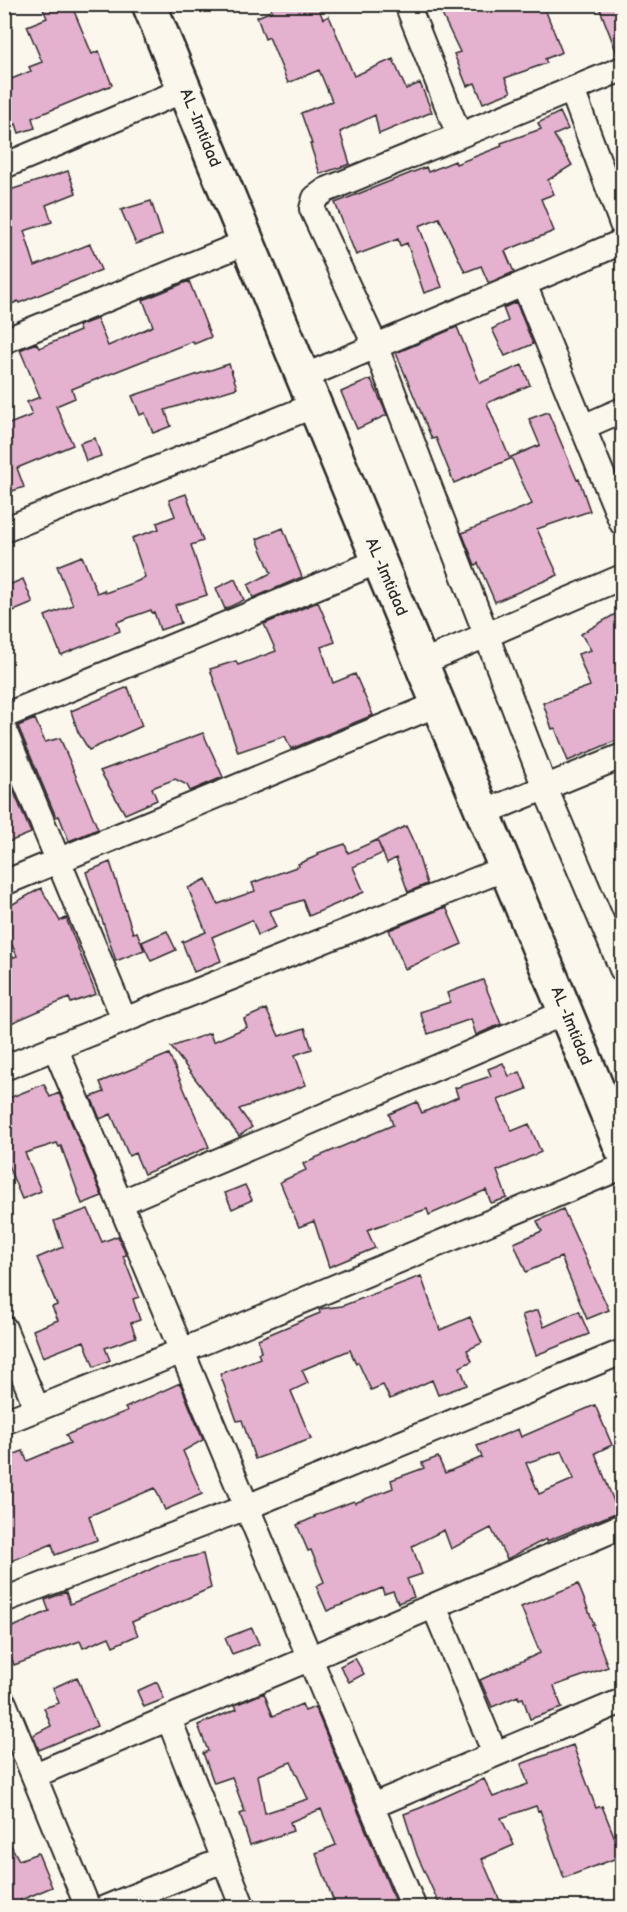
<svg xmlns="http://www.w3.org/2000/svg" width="627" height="1912" viewBox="0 0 627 1912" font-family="'Balsamiq Sans',sans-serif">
<rect width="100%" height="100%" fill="#fbf7ec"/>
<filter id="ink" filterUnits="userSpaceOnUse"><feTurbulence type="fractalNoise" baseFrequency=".0167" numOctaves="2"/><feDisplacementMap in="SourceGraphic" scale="12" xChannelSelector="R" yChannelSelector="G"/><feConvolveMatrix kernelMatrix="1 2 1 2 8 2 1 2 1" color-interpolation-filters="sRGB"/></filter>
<g filter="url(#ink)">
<!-- building -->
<path fill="#e4b1ce" stroke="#2b2b2b" stroke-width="1.5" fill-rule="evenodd" d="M 41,4 L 71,4 L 92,54 L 99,51 L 112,85 L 32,118 L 35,128 L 19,133 L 16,124 L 4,128 L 4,82 L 31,71 L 29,67 L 42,62 L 27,26 L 47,18 Z
M 270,4 L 317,4 L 323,19 L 329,16 L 354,76 L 393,59 L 406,89 L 420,83 L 432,112 L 379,134 L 375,115 L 340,132 L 350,164 L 320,174 L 310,144 L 312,144 L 301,113 L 332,101 L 319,70 L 288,83 L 269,37 L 265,39 L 257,17 L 272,11 Z
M 437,4 L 543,4 L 562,52 L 545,59 L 547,63 L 505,78 L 511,92 L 483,103 L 475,83 L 467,86 L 454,54 L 460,52 Z
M 598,4 L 622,4 L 622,55 L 618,56 Z
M 560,112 L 568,129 L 554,135 L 572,165 L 548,180 L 554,194 L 541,199 L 554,231 L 505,251 L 514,272 L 491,282 L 488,282 L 481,266 L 465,272 L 439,218 L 419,226 L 442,287 L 424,293 L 407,243 L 400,246 L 398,239 L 356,255 L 335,203 L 426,167 L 428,172 L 455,161 L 456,164 L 502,146 L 501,143 L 541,129 L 538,123 Z
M 68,171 L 76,193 L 46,205 L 52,222 L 24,231 L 35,266 L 90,244 L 101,270 L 19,303 L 18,301 L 4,308 L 4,192 Z
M 151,201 L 162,235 L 136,244 L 121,210 Z
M 189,281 L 211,337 L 194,344 L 193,341 L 72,389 L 75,398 L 56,406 L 73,445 L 17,468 L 24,487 L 4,494 L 4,426 L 32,415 L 27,402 L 40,397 L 20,350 L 36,343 L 39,348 L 80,331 L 78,326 L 97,319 L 108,346 L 153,326 L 143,300 Z
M 516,302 L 533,344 L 505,356 L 492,329 L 508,321 L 503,308 Z
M 457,327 L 480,383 L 522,365 L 530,385 L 487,403 L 510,459 L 454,483 L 436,438 L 432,439 L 396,353 Z
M 229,364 L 237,388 L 165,410 L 171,426 L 153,433 L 145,413 L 140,415 L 132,396 Z
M 371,379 L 387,415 L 357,429 L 341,392 Z
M 548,412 L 577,480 L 579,479 L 590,511 L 537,529 L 558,575 L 495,602 L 478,563 L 475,565 L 462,533 L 532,504 L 511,457 L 540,445 L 529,419 Z
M 95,438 L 101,456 L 86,461 L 80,443 Z
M 186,494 L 203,541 L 191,545 L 207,595 L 175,605 L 181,623 L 160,630 L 154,612 L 152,613 L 151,610 L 117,622 L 120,631 L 61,655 L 45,616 L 73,605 L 57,566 L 82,556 L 97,593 L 104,590 L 105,593 L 138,581 L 145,577 L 132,538 L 159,529 L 157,523 L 175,516 L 169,500 Z
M 283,528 L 302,577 L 253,598 L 248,585 L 271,573 L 257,539 Z
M 23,579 L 33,603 L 4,615 L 4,587 Z
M 235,579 L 244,600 L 225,609 L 216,588 Z
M 318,602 L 335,642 L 321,647 L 333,683 L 355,674 L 373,715 L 291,749 L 285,736 L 238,752 L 210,669 L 236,661 L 238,665 L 276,651 L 264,624 Z
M 622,610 L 622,738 L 568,761 L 555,728 L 552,729 L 543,703 L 590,686 L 578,654 L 591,650 L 581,634 Z
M 128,687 L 142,726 L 89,750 L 78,732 L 71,711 Z
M 35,719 L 45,742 L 60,738 L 98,829 L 69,841 L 59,816 L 56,817 L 18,726 Z
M 203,733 L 223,777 L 190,791 L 187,785 L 175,779 L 152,788 L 157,800 L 125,814 L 100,771 Z
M 4,768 L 31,833 L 4,844 Z
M 406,826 L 415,845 L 427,884 L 408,892 L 396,858 L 387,863 L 377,840 Z
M 377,840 L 383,853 L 353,867 L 364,892 L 309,916 L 303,900 L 269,911 L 276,927 L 258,935 L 252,920 L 212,937 L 221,961 L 194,972 L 182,942 L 206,932 L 188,888 L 206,879 L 218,904 L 255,891 L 252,883 L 299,866 L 298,864 L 319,855 L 318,853 L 345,844 L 348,853 Z
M 110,862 L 133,933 L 137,932 L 144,950 L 116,961 L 86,872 Z
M 41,888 L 60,921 L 66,918 L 96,994 L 71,1003 L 69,998 L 4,1026 L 4,960 L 17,956 L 4,927 L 4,909 Z
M 446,907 L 462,944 L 405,969 L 389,930 Z
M 167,931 L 176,950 L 151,961 L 142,942 Z
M 483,980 L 501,1024 L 476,1035 L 471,1019 L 428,1034 L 420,1012 L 450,1002 L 447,993 Z
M 266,1009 L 279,1036 L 305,1028 L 312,1049 L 295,1055 L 306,1085 L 239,1109 L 252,1127 L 239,1136 L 171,1047 L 210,1033 L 213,1042 L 247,1027 L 244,1019 Z
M 169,1054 L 209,1147 L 144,1174 L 135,1153 L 129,1156 L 111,1114 L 100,1119 L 91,1097 L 104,1092 L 100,1082 Z
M 503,1063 L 509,1076 L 520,1072 L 527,1089 L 498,1100 L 512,1131 L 529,1124 L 541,1152 L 497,1171 L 507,1198 L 491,1203 L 486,1190 L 429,1215 L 427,1209 L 367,1230 L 375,1248 L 329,1267 L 314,1221 L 299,1227 L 280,1182 L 306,1170 L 303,1164 L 315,1159 L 315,1158 L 393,1125 L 389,1114 L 417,1102 L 422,1113 L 458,1097 L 455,1088 L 491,1076 L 488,1069 Z
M 44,1084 L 50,1097 L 59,1093 L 102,1196 L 82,1204 L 61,1146 L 59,1147 L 57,1143 L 25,1153 L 41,1191 L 22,1199 L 4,1156 L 4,1100 Z
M 245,1185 L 252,1200 L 232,1209 L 225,1193 Z
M 88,1209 L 102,1242 L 118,1236 L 126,1255 L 123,1256 L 139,1297 L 133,1299 L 140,1320 L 131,1323 L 136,1337 L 105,1348 L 110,1360 L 94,1367 L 84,1341 L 43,1357 L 33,1330 L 58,1320 L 52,1307 L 57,1305 L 37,1258 L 63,1247 L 54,1221 Z
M 563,1209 L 609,1310 L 587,1319 L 561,1257 L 526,1272 L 514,1243 L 542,1231 L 537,1221 Z
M 421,1276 L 440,1330 L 470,1317 L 482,1343 L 467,1350 L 472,1361 L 460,1367 L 467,1385 L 438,1395 L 432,1380 L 390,1399 L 383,1385 L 371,1390 L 358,1362 L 356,1364 L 350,1350 L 302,1370 L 308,1383 L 291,1391 L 311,1439 L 255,1459 L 242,1420 L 237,1421 L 220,1374 L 260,1358 L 258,1353 L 261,1352 L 258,1339 L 320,1313 L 319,1309 L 342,1306 Z
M 538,1310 L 544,1327 L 579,1311 L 589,1334 L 536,1355 L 522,1315 Z
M 180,1383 L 203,1440 L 183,1451 L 202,1494 L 165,1510 L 155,1488 L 89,1516 L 97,1540 L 55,1555 L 52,1544 L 4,1564 L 4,1458 L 23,1451 L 27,1461 L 70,1443 L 66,1435 L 127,1411 L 125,1408 Z
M 595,1405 L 612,1445 L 595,1453 L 618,1512 L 547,1541 L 546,1539 L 507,1559 L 491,1528 L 451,1549 L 444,1530 L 412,1546 L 422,1574 L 407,1579 L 414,1597 L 398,1603 L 393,1591 L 384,1594 L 382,1588 L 327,1611 L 316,1586 L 324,1582 L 311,1550 L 308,1551 L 297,1525 L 315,1517 L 314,1516 L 354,1501 L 355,1503 L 393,1488 L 391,1480 L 424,1468 L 422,1463 L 438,1457 L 445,1473 L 482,1457 L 477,1446 L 518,1429 L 521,1437 ZM 562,1451 L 574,1479 L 539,1494 L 526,1463 Z
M 203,1554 L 211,1588 L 132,1622 L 138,1635 L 113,1646 L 109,1637 L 83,1648 L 80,1641 L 14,1665 L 12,1659 L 4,1662 L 4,1631 L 49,1611 L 45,1600 L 66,1592 L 70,1604 L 126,1581 L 164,1563 Z
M 578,1584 L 594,1624 L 592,1624 L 608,1667 L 554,1686 L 562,1708 L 530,1719 L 523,1698 L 519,1699 L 518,1696 L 492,1707 L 480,1680 L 540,1653 L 521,1607 Z
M 252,1628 L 259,1644 L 232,1654 L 225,1638 Z
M 355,1658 L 364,1674 L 349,1682 L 340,1666 Z
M 77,1677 L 97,1726 L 39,1750 L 33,1735 L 51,1726 L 44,1708 L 59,1703 L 53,1688 Z
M 157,1682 L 164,1699 L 144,1707 L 137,1691 Z
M 264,1693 L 273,1716 L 302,1704 L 305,1711 L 315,1707 L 398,1908 L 336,1908 L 316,1853 L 336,1845 L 321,1809 L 290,1822 L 293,1831 L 250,1845 L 240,1814 L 245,1812 L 232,1777 L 214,1783 L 203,1753 L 208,1751 L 198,1725 L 237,1709 L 235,1705 ZM 291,1762 L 308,1799 L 265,1813 L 258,1775 Z
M 573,1745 L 596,1808 L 602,1806 L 622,1856 L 564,1878 L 540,1810 L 538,1811 L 536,1806 L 501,1818 L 514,1845 L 482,1859 L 503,1908 L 441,1908 L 417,1855 L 404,1814 L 420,1808 L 484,1779 L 493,1797 L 528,1784 L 521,1764 Z
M 4,1833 L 19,1860 L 38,1853 L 52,1887 L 21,1900 L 25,1908 L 4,1908 Z"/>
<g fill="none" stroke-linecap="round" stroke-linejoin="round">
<defs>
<path id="street" d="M 407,4 L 459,135
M 622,69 L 326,190 L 315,198 L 312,209 L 375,345 L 545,788 L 622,969
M 572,90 L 622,224
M 4,166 L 184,90
M 524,284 L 622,523
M 4,341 L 247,242
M 303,377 L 622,242
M 583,427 L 622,410
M 4,530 L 315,405
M 421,663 L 622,577
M 4,716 L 379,561
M 4,730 L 124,1019
M 483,813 L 622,756
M 4,883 L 438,704
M 55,1047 L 414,1908
M 4,1068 L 506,868
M 120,1203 L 566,1012
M 4,1328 L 37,1409
M 4,1422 L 182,1351 L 622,1167
M 4,1600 L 247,1507 L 622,1352
M 434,1606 L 495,1754
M 4,1703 L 88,1908
M 169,1719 L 243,1908
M 35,1775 L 622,1526
M 372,1806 L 622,1701
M 105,1908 L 223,1860"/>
<path id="secondary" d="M 149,4 L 622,1149"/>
</defs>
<!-- street casing -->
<use href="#street" stroke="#2b2b2b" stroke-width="28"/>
<!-- secondary casing -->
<use href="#secondary" stroke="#2b2b2b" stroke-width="38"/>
<!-- street -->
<use href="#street" stroke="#fbf7ec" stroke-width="24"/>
<!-- secondary -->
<use href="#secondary" stroke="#fbf7ec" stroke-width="33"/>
</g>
</g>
<g text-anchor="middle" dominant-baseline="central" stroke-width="6" stroke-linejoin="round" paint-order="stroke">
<!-- street labels -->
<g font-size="16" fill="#2b2b2b" stroke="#fbf7ec">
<text transform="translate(200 128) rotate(68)">AL -Imtidad</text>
<text transform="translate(386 577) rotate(67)">AL -Imtidad</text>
<text transform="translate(571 1026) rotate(68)">AL -Imtidad</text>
</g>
</g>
<!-- margin -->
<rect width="627" height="1912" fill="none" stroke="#fbf7ec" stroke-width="24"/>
<rect x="12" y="12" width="603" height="1888" fill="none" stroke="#2b2b2b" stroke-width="2" filter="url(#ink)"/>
</svg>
